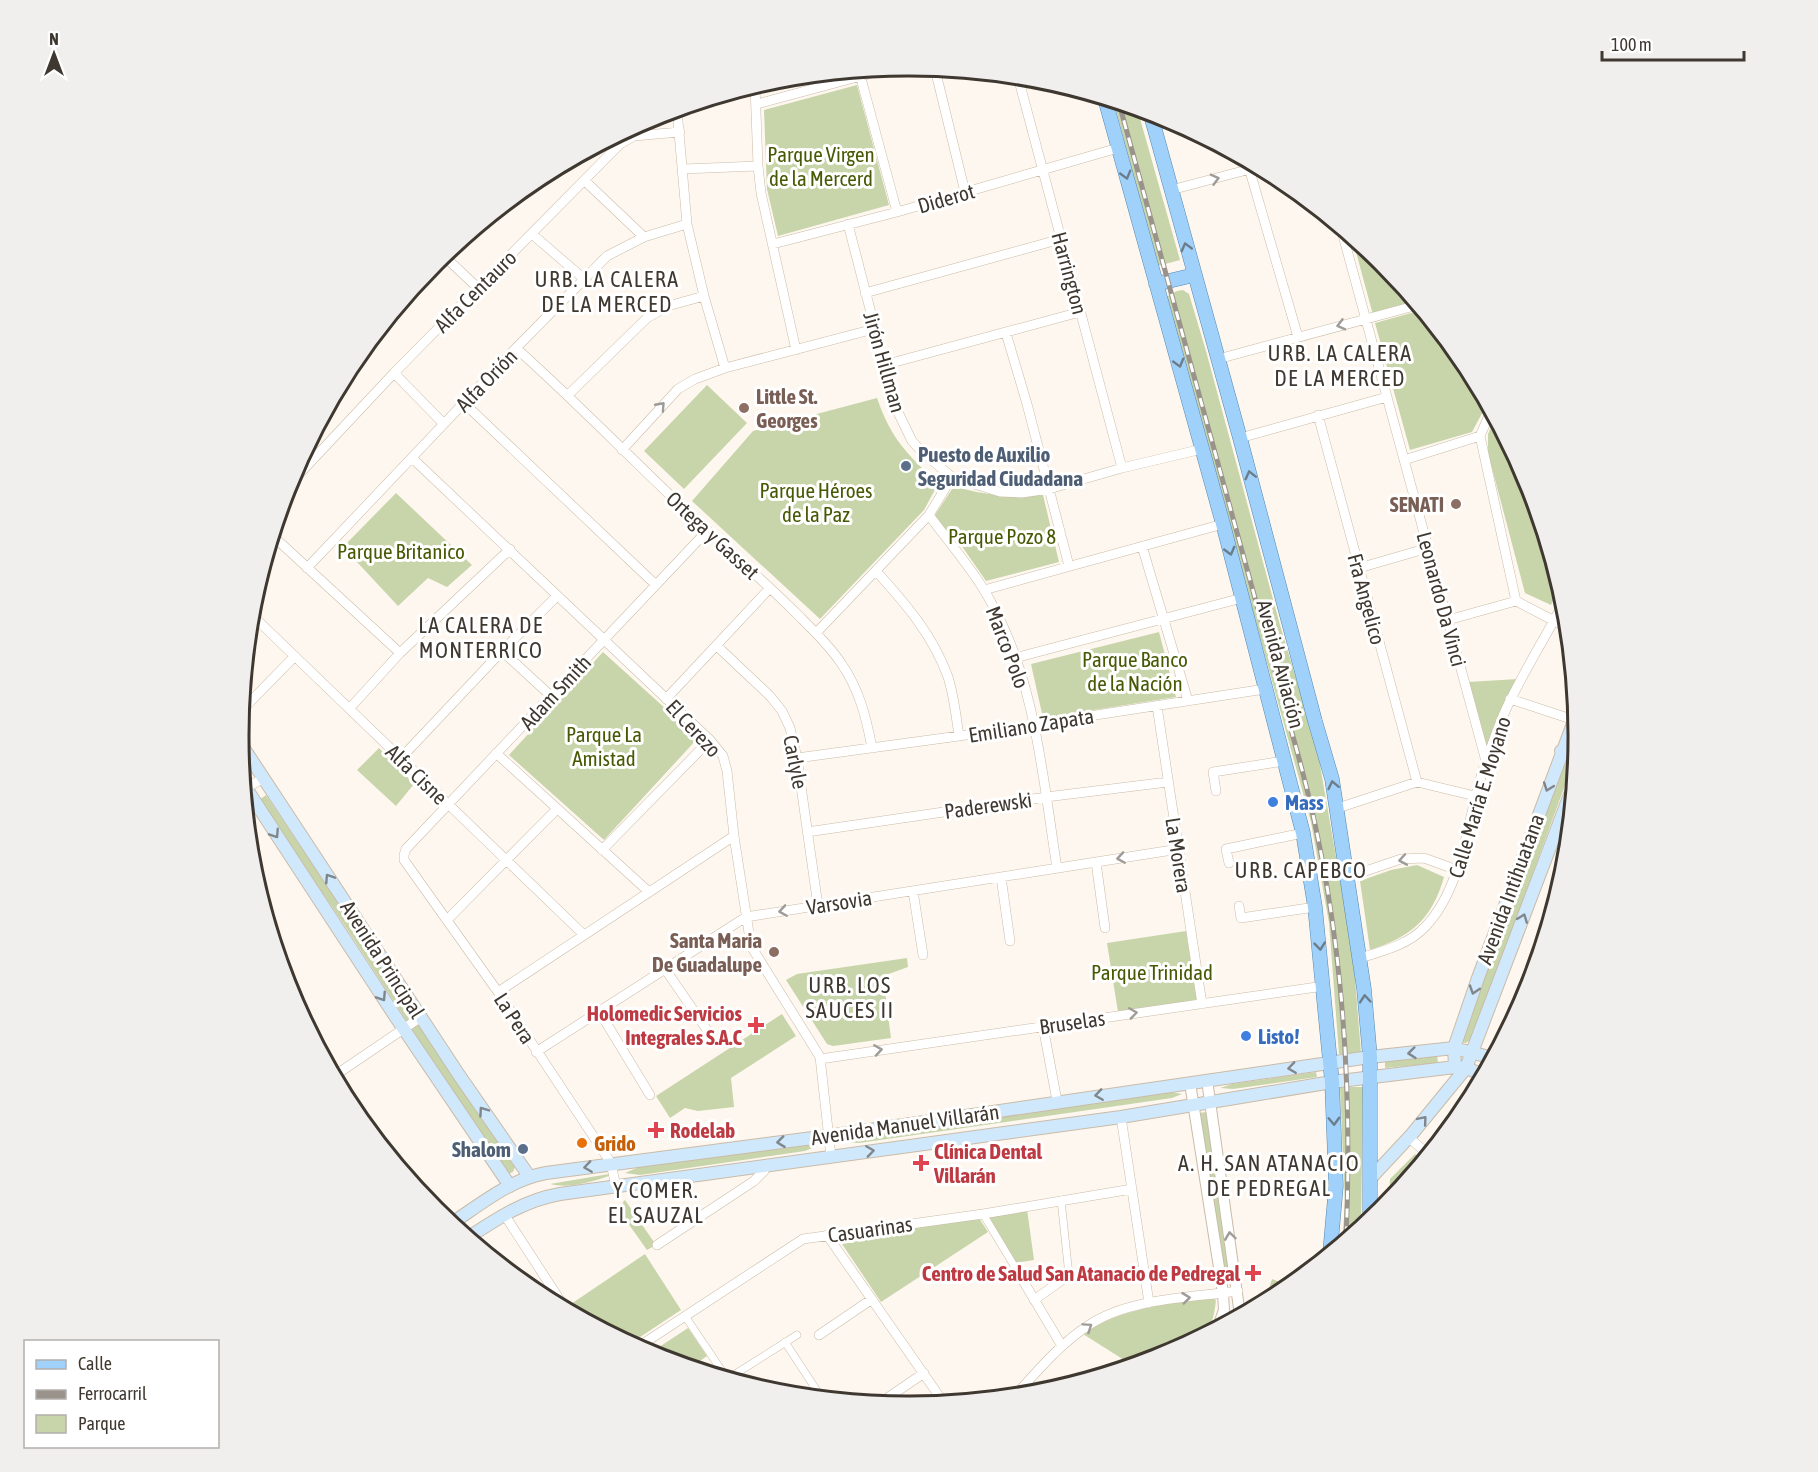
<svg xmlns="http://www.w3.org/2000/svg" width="1818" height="1472" viewBox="0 0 1818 1472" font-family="'Asap Condensed',sans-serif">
<rect width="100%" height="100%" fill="#fef7ef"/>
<!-- green -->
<path fill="#c8d5aa" d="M 857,85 L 889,205 L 778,236 L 767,189 L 764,110 Z
M 1114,102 L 1137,108 L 1180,260 L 1158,266 Z
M 1352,237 L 1383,262 L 1416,303 L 1373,315 Z
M 1183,290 L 1189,294 L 1206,351 L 1280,625 L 1317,748 L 1353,954 L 1361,1053 L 1339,1054 L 1329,923 L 1311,822 L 1166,297 L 1177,291 Z
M 1422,310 L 1466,364 L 1487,404 L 1472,432 L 1410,450 L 1375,323 Z
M 707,385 L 747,423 L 684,489 L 644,451 Z
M 877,398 C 892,441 907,453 938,484 L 924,510 L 820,619 L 692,501 L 753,431 Z
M 1495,418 L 1528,480 L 1560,586 L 1551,605 L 1525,593 L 1488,453 L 1488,434 Z
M 954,486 C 984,496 1012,497 1043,495 L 1059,562 L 986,581 L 959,542 L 933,518 Z
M 396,493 L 472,565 L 447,587 L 428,578 L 398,606 L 343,547 Z
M 1159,632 L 1176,697 L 1043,718 L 1031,664 Z
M 603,652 L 698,738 L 604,840 L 509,755 Z
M 1518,679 L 1487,749 L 1468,682 Z
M 379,748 L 414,784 L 396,806 L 357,770 Z
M 1566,762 L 1570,764 L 1571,769 L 1472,1039 L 1466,1043 L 1462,1042 L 1460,1038 L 1562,763 Z
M 266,795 L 515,1167 L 513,1172 L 508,1174 L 503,1169 L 343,923 L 259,800 Z
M 1417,865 L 1444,877 C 1432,919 1411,937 1370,950 L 1360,881 L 1391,870 Z
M 1186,931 L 1197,1000 L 1118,1012 L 1107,943 Z
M 907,958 L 908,967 L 883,976 L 891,1038 L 833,1046 L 827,1044 L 786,980 L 797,974 Z
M 782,1014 L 796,1036 L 731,1078 L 734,1107 L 698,1111 L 685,1108 L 670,1118 L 656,1096 Z
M 1437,1055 L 1438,1063 L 1385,1068 L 1385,1060 Z
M 1316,1072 L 1317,1077 L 1233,1089 L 1220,1088 L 1232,1084 Z
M 1340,1087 L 1363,1087 L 1361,1227 L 1342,1243 L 1345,1204 Z
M 1171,1092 L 1182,1094 L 1172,1098 L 859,1143 L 844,1142 L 850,1139 Z
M 1207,1112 L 1229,1276 L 1225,1277 L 1199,1113 Z
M 804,1144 L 817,1146 L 805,1151 L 640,1175 L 625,1173 L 639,1167 Z
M 1415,1154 L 1423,1161 L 1389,1202 L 1390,1179 Z
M 609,1174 L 609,1176 C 591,1182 569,1189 550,1184 Z
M 625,1200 L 656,1245 L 647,1250 L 625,1219 L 623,1202 Z
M 1027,1209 L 1034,1260 L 1014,1263 L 988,1217 Z
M 979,1218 L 988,1232 L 881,1302 L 838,1238 Z
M 645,1254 L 681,1310 L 631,1343 L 579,1315 L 571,1304 Z
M 1272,1279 L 1290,1286 L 1265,1302 Z
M 1211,1297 L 1216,1300 C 1215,1310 1213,1324 1206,1332 C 1197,1344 1148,1360 1132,1365 L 1083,1334 C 1121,1308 1166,1304 1211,1297 Z
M 688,1328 L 707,1356 L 691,1367 L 650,1353 Z"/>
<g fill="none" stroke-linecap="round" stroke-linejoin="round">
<defs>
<path id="pedestrian" d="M 1061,1200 L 1069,1275
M 983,1214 L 1019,1274
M 685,1316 L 726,1377
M 785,1342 L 821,1397
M 729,1378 L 797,1335"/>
<path id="minor" d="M 935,69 L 965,192
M 859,71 L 897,212
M 1018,77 L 1122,468
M 755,86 L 758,166 L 761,193 L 796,350
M 757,104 L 891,68
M 677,110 L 687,224 L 704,296 L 725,368
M 1247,161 L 1298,337
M 683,169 L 758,166
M 585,181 L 644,237
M 1171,190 L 1258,167
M 848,224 L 895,406 L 912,441 L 922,452 L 952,477 L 1000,492 L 1022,493 L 1049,489 L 1122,468 L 1202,449
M 1341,228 L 1486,761
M 532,234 L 583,278
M 773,244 L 897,212 L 1118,148
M 443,255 L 478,288
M 865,293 L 1061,239
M 1006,333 L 1027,404 L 1069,566
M 516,348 C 582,407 643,471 708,531 C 738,559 769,586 798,615 C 813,630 829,645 841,663 C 859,689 866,716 872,748
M 1218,359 L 1418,305
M 884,365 L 1080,312
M 394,373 L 443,423
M 568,395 L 647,318 L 668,306 L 704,296
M 464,403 L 656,585
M 1491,411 L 1480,436 L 1516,601
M 1318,415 L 1417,782
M 1240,438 L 1387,397
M 622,450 L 678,389 L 695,379 L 725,368 L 874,329
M 412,458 L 710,740 L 723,756 L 727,771 L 734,836 L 751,946 L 820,1057 L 831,1157
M 1404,460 L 1480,436
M 289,485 L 394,373 L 620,144 L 634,136 L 680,132
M 929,515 C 950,544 975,572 992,604 C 1036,684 1043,780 1057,868
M 273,536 L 400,653
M 1142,546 L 1188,701
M 307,568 L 516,348 L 607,256 L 644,237 L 687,224
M 1359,568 L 1428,548
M 876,571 C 905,603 933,635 948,677 C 954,696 956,716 959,736
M 984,590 L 1223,524
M 251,614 L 583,934
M 1448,620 L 1516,601 L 1568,628
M 816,633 L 929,515 L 952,477
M 717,646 L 770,696 L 782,711 L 790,728 L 797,758 L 818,906
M 502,651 L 551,696
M 1015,658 L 1242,598
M 666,699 L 770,588
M 1510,699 L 1574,720
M 1157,706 L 1202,1004
M 350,708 L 400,653 L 510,549
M 241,711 L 295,656
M 496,753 L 648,891
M 401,758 L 502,651 L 557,596
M 797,758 L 959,736 L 1265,689
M 244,789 L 264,778
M 1216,791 L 1213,772 L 1284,761
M 1338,808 L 1417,782 L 1475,796
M 807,832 L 1046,797 L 1168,782
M 602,850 L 710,740
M 1096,862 L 1105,928
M 1229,863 L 1226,849 L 1303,833
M 1001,877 L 1010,941
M 1348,877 L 1401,859 L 1424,858 L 1457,870
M 913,891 L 923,955
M 1239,906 L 1241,918 L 1315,907
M 447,920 L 557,809
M 1360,958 C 1383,951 1408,945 1425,927 C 1465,886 1467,813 1486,761 C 1494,740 1501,717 1512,697 C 1528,664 1548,633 1565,600
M 665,969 L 707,1030
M 498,992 L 734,836
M 599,1011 L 650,1095
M 1043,1026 L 1057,1101
M 536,1052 L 746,917 L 1179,849
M 820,1059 L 1324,986
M 334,1076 L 421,1017
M 1121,1117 L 1149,1303
M 1408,1137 L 1428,1154
M 616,1187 L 611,1163 L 498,992 L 404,860 L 404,855 L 406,849 L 707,531
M 504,1214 L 565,1308
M 827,1235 L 944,1403
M 657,1245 L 754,1181 L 764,1171 L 765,1166
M 1019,1274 L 1062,1346
M 539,1294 L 551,1287
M 1034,1300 L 1069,1275
M 819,1335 L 872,1299
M 638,1347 L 803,1239 L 983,1214 L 1132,1189
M 1015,1396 C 1037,1371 1061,1343 1089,1325 C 1129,1298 1191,1298 1238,1291
M 880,1403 L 924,1373"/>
<path id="tertiary" d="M 1207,1080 L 1240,1315
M 1190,1083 L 1223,1293 L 1224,1310 L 1218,1327"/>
<path id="secondary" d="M 239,741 L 459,1075 L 529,1176
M 1561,751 L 1577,756
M 244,785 L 397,1019 L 510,1186
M 1455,1067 L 1454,1048 L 1478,978 L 1577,713
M 1370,1179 L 1412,1134 L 1466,1068 L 1574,784
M 452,1223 C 481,1204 511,1179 546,1173 L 828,1136 L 1370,1057 L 1454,1048 L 1493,1058
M 469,1237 C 498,1218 525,1200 560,1194 L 1121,1117 L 1332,1082 L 1455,1067 L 1466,1068 L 1484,1075"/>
<path id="primary" d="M 1105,99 L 1223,524 L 1303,833 L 1315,907 L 1332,1082 L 1336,1186 L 1330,1253
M 1150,112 L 1240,438 L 1315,721 L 1332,779 L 1364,989 L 1370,1057 L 1370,1220
M 1156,284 L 1194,275"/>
</defs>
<!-- pedestrian casing -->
<use href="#pedestrian" stroke="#cabba7" stroke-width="8"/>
<!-- minor casing -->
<use href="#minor" stroke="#cabba7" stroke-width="10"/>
<!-- tertiary casing -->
<use href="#tertiary" stroke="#cabba7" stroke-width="12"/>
<!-- secondary casing -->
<use href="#secondary" stroke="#cabba7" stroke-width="14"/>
<!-- primary casing -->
<use href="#primary" stroke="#5588b1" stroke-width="15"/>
<!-- pedestrian -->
<use href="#pedestrian" stroke="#fff" stroke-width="7"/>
<!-- minor -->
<use href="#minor" stroke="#fff" stroke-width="9"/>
<!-- tertiary -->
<use href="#tertiary" stroke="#fff" stroke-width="10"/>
<!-- secondary -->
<use href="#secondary" stroke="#d0e8fc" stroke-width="12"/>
<!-- primary -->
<use href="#primary" stroke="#a0d1fa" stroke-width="14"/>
<defs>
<path id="rail" d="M 1119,103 L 1300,762 C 1342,918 1353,1079 1346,1240"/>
</defs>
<!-- rail casing -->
<use href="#rail" stroke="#9a938b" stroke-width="5"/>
<!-- rail -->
<use href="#rail" stroke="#fff" stroke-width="3" stroke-dasharray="9" stroke-linecap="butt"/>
</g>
<!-- one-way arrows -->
<defs><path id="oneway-chevron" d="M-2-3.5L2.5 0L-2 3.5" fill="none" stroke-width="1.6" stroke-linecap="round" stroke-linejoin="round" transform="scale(1.5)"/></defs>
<g stroke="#6b7d8b">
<use href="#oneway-chevron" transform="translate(1126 175) rotate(74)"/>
<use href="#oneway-chevron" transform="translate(1186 247) rotate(-105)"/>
<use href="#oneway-chevron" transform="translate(1179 363) rotate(74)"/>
<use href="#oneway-chevron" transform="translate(1250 475) rotate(-104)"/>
<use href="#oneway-chevron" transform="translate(1230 551) rotate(75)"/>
<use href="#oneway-chevron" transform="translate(1333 785) rotate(-102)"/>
<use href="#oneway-chevron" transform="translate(1320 946) rotate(84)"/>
<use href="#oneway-chevron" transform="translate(1365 999) rotate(-95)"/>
<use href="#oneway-chevron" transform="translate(1334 1121) rotate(88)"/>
</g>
<g stroke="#9f9c98">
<use href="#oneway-chevron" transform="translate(1215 179) rotate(-15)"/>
<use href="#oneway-chevron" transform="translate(1341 325) rotate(165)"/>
<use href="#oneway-chevron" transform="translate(661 406) rotate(-48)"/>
<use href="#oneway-chevron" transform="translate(1121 858) rotate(171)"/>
<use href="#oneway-chevron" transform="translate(1403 860) rotate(170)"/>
<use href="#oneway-chevron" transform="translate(783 911) rotate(171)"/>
<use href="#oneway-chevron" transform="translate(1133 1013) rotate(-8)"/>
<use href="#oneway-chevron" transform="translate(878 1050) rotate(-9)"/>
<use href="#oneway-chevron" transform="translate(1230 1236) rotate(-98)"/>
<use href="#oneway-chevron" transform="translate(1186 1298) rotate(-7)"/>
<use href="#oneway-chevron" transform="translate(1088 1327) rotate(-34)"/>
</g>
<g stroke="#80878c">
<use href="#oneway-chevron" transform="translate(1548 787) rotate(110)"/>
<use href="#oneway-chevron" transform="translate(275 834) rotate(57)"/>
<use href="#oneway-chevron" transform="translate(329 878) rotate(-123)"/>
<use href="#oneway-chevron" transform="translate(1523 918) rotate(-69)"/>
<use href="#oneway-chevron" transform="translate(1474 990) rotate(108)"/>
<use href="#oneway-chevron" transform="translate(382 997) rotate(57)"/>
<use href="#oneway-chevron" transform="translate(1412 1053) rotate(174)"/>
<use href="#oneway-chevron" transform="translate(1292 1068) rotate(172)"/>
<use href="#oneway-chevron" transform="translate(1099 1095) rotate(172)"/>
<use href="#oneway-chevron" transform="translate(483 1111) rotate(-125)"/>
<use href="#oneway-chevron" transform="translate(1423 1120) rotate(-50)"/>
<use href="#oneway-chevron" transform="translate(781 1142) rotate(173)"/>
<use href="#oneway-chevron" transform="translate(870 1151) rotate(-8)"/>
<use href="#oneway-chevron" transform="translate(588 1167) rotate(172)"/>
</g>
<!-- markers -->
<g fill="#8d6e63" stroke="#fff" stroke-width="2">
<circle cx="744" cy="408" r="6"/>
<circle cx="1456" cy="504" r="6"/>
<circle cx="774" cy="952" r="6"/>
</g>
<g fill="#5c6f8a" stroke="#fff" stroke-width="2">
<circle cx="906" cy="466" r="6"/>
<circle cx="523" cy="1149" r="6"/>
</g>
<g fill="#3f7fe0" stroke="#fff" stroke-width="2">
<circle cx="1273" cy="802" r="6"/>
<circle cx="1246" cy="1036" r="6"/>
</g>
<g fill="#e0444e" stroke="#fff" stroke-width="2">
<path d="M753 1016h6v6h6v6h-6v6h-6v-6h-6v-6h6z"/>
<path d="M653 1121h6v6h6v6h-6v6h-6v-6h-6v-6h6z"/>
<path d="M918 1154h6v6h6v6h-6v6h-6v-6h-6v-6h6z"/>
<path d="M1250 1264h6v6h6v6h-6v6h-6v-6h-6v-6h6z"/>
</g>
<circle fill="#e8710a" stroke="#fff" stroke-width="2" cx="582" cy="1143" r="6"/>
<g text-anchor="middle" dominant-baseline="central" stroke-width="6" stroke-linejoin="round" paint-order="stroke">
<!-- park labels -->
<g font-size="21" fill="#485905" stroke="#fff">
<text x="821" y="154">Parque Virgen<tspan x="821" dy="24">de la Mercerd</tspan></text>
<text x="816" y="490">Parque Héroes<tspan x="816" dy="24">de la Paz</tspan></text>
<text x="1002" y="536">Parque Pozo 8</text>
<text x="401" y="551">Parque Britanico</text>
<text x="1135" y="659">Parque Banco<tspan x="1135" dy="24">de la Nación</tspan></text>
<text x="604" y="734">Parque La<tspan x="604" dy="24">Amistad</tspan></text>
<text x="1152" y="972">Parque Trinidad</text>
</g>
<!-- street labels -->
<g font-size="21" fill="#3f3830" stroke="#fff">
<text transform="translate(946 198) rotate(-16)">Diderot</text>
<text transform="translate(1070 273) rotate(75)">Harrington</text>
<text transform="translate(475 291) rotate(-45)">Alfa Centauro</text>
<text transform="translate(885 362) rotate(74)">Jirón Hillman</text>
<text transform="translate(486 380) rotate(-46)">Alfa Orión</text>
<text transform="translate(713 535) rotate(43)">Ortega y Gasset</text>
<text transform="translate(1367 599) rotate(75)">Fra Angelico</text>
<text transform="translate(1442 599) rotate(75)">Leonardo Da Vinci</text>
<text transform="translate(1008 647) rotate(69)">Marco Polo</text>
<text transform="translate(1281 664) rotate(75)">Avenida Aviación</text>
<text transform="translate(555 692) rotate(-47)">Adam Smith</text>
<text transform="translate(1031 725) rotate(-9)">Emiliano Zapata</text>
<text transform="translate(694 728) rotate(47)">El Cerezo</text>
<text transform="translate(796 762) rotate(79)">Carlyle</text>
<text transform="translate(417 774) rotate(44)">Alfa Cisne</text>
<text transform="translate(1479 797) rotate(-73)">Calle María E. Moyano</text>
<text transform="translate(988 805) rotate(-8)">Paderewski</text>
<text transform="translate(1179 855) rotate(81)">La Morera</text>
<text transform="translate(1510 889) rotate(-70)">Avenida Intihuatana</text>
<text transform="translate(839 902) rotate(-9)">Varsovia</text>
<text transform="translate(383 959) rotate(57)">Avenida Principal</text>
<text transform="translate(515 1018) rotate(57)">La Pera</text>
<text transform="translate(1072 1022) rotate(-8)">Bruselas</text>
<text transform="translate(905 1124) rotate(-8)">Avenida Manuel Villarán</text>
<text transform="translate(870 1229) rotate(-8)">Casuarinas</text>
</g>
<!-- education labels -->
<g font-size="21" font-weight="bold" fill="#785e54" stroke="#fff" text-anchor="end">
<text x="756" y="396" text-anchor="start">Little St.<tspan x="756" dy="24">Georges</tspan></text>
<text x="1444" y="504">SENATI</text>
<text x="762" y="940">Santa Maria<tspan x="762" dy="24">De Guadalupe</tspan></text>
</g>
<!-- service labels -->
<g font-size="21" font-weight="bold" fill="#4e5e75" stroke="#fff" text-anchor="start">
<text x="918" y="454">Puesto de Auxilio<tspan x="918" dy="24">Seguridad Ciudadana</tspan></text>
<text x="511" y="1149" text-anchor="end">Shalom</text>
</g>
<!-- shop labels -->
<g font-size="21" font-weight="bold" fill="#366cbe" stroke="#fff" text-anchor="start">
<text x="1285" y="802">Mass</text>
<text x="1258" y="1036">Listo!</text>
</g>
<!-- health labels -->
<g font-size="21" font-weight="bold" fill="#be3a42" stroke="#fff" text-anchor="end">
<text x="742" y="1013">Holomedic Servicios<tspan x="742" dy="24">Integrales S.A.C</tspan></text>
<text x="670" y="1130" text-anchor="start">Rodelab</text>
<text x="934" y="1151" text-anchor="start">Clínica Dental<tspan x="934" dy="24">Villarán</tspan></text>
<text x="1240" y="1273">Centro de Salud San Atanacio de Pedregal</text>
</g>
<!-- food labels -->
<g font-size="21" font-weight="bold" fill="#c56008" stroke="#fff" text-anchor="start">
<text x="594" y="1143">Grido</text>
</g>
<!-- neighbourhood labels -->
<g font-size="22" letter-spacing="1.5" fill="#3f3830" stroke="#fff">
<text x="607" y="279">URB. LA CALERA<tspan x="607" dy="25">DE LA MERCED</tspan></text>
<text x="1340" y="353">URB. LA CALERA<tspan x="1340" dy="25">DE LA MERCED</tspan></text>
<text x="481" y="625">LA CALERA DE<tspan x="481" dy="25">MONTERRICO</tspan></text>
<text x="1301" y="870">URB. CAPEBCO</text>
<text x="850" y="985">URB. LOS<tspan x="850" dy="25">SAUCES II</tspan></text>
<text x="1269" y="1163">A. H. SAN ATANACIO<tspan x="1269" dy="25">DE PEDREGAL</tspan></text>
<text x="656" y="1190">Y COMER.<tspan x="656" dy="25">EL SAUZAL</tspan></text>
</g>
</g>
<!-- crop -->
<path d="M0 0H1818V1472H0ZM908 76H909A659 659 0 0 1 1568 735V737A659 659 0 0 1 909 1396H908A659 659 0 0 1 249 737V735A659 659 0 0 1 908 76Z" fill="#f0efee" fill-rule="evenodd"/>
<path fill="none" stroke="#3f3830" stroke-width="3" d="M908 76H909A659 659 0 0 1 1568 735V737A659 659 0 0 1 909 1396H908A659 659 0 0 1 249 737V735A659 659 0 0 1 908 76Z"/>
<!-- legend -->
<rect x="24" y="1340" width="195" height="108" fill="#ffffff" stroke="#b2afac" stroke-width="1.5"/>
<rect x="36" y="1360" width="30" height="9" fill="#a0d1fa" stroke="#b2afac" stroke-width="1.5"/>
<text x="78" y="1370" font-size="18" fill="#3f3830">Calle</text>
<rect x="36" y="1390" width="30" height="9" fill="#9a938b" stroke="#b2afac" stroke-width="1.5"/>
<text x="78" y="1400" font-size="18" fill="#3f3830">Ferrocarril</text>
<rect x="36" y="1415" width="30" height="18" fill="#c8d5aa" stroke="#b2afac" stroke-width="1.5"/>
<text x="78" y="1430" font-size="18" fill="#3f3830">Parque</text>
<!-- north arrow -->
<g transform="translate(54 54)" stroke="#ffffff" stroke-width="4.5" paint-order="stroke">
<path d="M0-4.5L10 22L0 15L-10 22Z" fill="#3f3830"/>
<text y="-9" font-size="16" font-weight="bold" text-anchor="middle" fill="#3f3830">N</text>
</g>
<!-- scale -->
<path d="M1602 51v9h142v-9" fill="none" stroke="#3f3830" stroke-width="3"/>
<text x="1611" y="51" font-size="18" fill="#3f3830" stroke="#ffffff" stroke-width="4.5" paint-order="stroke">100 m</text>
</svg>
